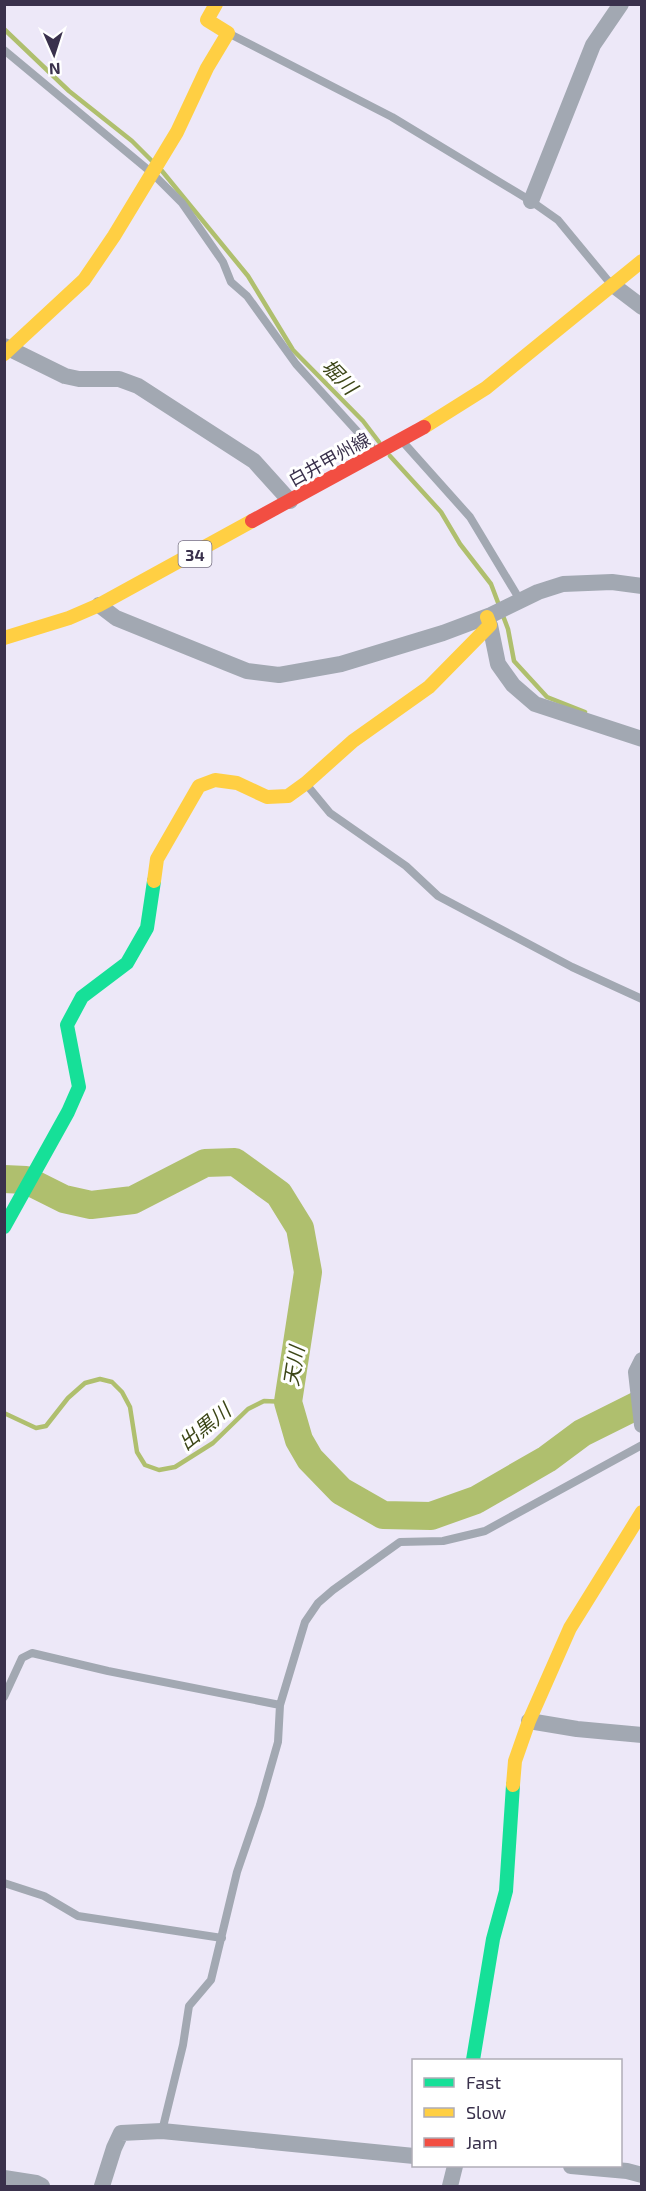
<svg xmlns="http://www.w3.org/2000/svg" width="646" height="2191" viewBox="0 0 646 2191" font-family="'Exo 2','Noto Sans JP',sans-serif">
<rect width="100%" height="100%" fill="#ede8f8"/>
<g fill="none" stroke-linecap="round" stroke-linejoin="round">
<!-- stream -->
<path stroke="#afbf6e" stroke-width="4.5" d="M 4,29 L 69,91 L 132,141 L 152,161
M 162,171 L 248,276 L 293,350 L 363,421 L 379,442
M 390,456 L 441,512 L 460,544 L 491,584 L 508,629 L 514,661 L 547,697 L 585,712
M 4,1413 L 36,1428 L 46,1426 L 68,1398 L 85,1383 L 100,1379 L 112,1382 L 122,1392 L 130,1407 L 137,1452 L 145,1465 L 159,1470 L 175,1467 L 213,1443 L 248,1409 L 264,1401 L 288,1402"/>
<!-- river -->
<path stroke="#afbf6e" stroke-width="28" d="M 4,1179 L 26,1180 L 64,1199 L 91,1205 L 133,1200 L 205,1163 L 235,1162 L 279,1194 L 300,1228 L 308,1272 L 288,1402 L 299,1440 L 310,1459 L 341,1491 L 383,1515 L 431,1516 L 476,1500 L 547,1459 L 582,1433 L 642,1403"/>
<!-- lane -->
<path stroke="#a2a8b2" stroke-width="8" d="M 228,33 L 392,117 L 531,201 L 558,220 L 610,283
M 4,50 L 152,173 L 182,203 L 223,262 L 231,282 L 247,296 L 296,364 L 375,451
M 403,442 L 470,517 L 520,600
M 306,784 L 330,813 L 406,866 L 438,896 L 572,967 L 642,999
M 4,1697 L 22,1658 L 32,1653 L 108,1671 L 280,1705
M 4,1883 L 44,1896 L 78,1916 L 222,1938
M 162,2131 L 183,2045 L 189,2006 L 211,1980 L 237,1872 L 260,1805 L 278,1742 L 280,1705 L 305,1622 L 318,1603 L 333,1590 L 400,1542 L 443,1541 L 485,1531 L 642,1445"/>
<!-- street -->
<path stroke="#a2a8b2" stroke-width="16" d="M 531,201 L 593,45 L 621,4
M 613,285 L 642,307
M 4,346 L 65,376 L 79,379 L 119,379 L 138,386 L 254,461 L 290,501
M 99,605 L 116,618 L 227,663 L 247,671 L 279,675 L 341,664 L 443,633 L 491,615 L 538,592 L 563,584 L 612,582 L 642,586
M 490,625 L 498,664 L 513,685 L 535,704 L 642,739
M 642,1360 L 636,1372 L 642,1425
M 529,1721 L 577,1729 L 642,1735
M 571,2166 L 627,2171 L 642,2175
M 4,2178 L 36,2183 L 42,2186
M 102,2186 L 114,2148 L 121,2133 L 162,2131 L 414,2156
M 450,2186 L 455,2166"/>
<!-- fast -->
<path stroke="#16e098" stroke-width="14" d="M 4,1227 L 68,1112 L 79,1087 L 67,1025 L 82,997 L 127,963 L 147,928 L 154,881
M 473,2060 L 493,1939 L 506,1891 L 513,1785"/>
<!-- slow -->
<path stroke="#ffcf43" stroke-width="14" d="M 4,354 L 84,280 L 114,236 L 177,132 L 207,68 L 228,33 L 207,20 L 216,4
M 424,427 L 486,388 L 642,261
M 4,638 L 69,618 L 99,605 L 252,521
M 154,881 L 157,859 L 199,786 L 215,780 L 237,783 L 267,797 L 288,796 L 306,783 L 353,741 L 429,687 L 490,625 L 487,617
M 513,1785 L 515,1761 L 529,1721 L 570,1628 L 642,1512"/>
<!-- jam -->
<path stroke="#f24e42" stroke-width="14" d="M 252,521 L 424,427"/>
</g>
<g text-anchor="middle" dominant-baseline="central" stroke-width="6" stroke-linejoin="round" paint-order="stroke">
<!-- shield labels -->
<rect fill="#fff" stroke="#756f82" stroke-width="1.5" x="178.5" y="541" width="33" height="26" rx="4.5"/>
<g font-size="16" font-weight="bold" fill="#3a314c">
<text x="195" y="554">34</text>
</g>
<!-- street labels -->
<g font-size="18" fill="#3a314c" stroke="#fff">
<text transform="translate(329 459) rotate(-29)">白井甲州線</text>
</g>
<!-- water labels -->
<g font-size="20" font-style="italic" fill="#3c4617" stroke="#fff">
<text transform="translate(340 376) rotate(46)">堀川</text>
<text transform="translate(293 1366) rotate(-81)">天川</text>
<text transform="translate(204 1426) rotate(-39)">出黒川</text>
</g>
</g>
<!-- border -->
<rect width="646" height="2191" fill="none" stroke="#3a314c" stroke-width="12"/>
<!-- legend -->
<rect x="412" y="2059" width="210" height="108" fill="#ffffff" stroke="#b0adb7" stroke-width="1.5"/>
<rect x="424" y="2078" width="30" height="9" fill="#16e098" stroke="#b0adb7" stroke-width="1.5"/>
<text x="466" y="2089" font-size="18" fill="#3a314c">Fast</text>
<rect x="424" y="2108" width="30" height="9" fill="#ffcf43" stroke="#b0adb7" stroke-width="1.5"/>
<text x="466" y="2119" font-size="18" fill="#3a314c">Slow</text>
<rect x="424" y="2138" width="30" height="9" fill="#f24e42" stroke="#b0adb7" stroke-width="1.5"/>
<text x="466" y="2149" font-size="18" fill="#3a314c">Jam</text>
<!-- north arrow -->
<g transform="translate(54 54) rotate(177)" stroke="#ffffff" stroke-width="4.5" paint-order="stroke">
<path d="M0-4.5L10 22L0 15L-10 22Z" fill="#3a314c"/>
<text y="-9" font-size="16" font-weight="bold" text-anchor="middle" fill="#3a314c">N</text>
</g>
</svg>
